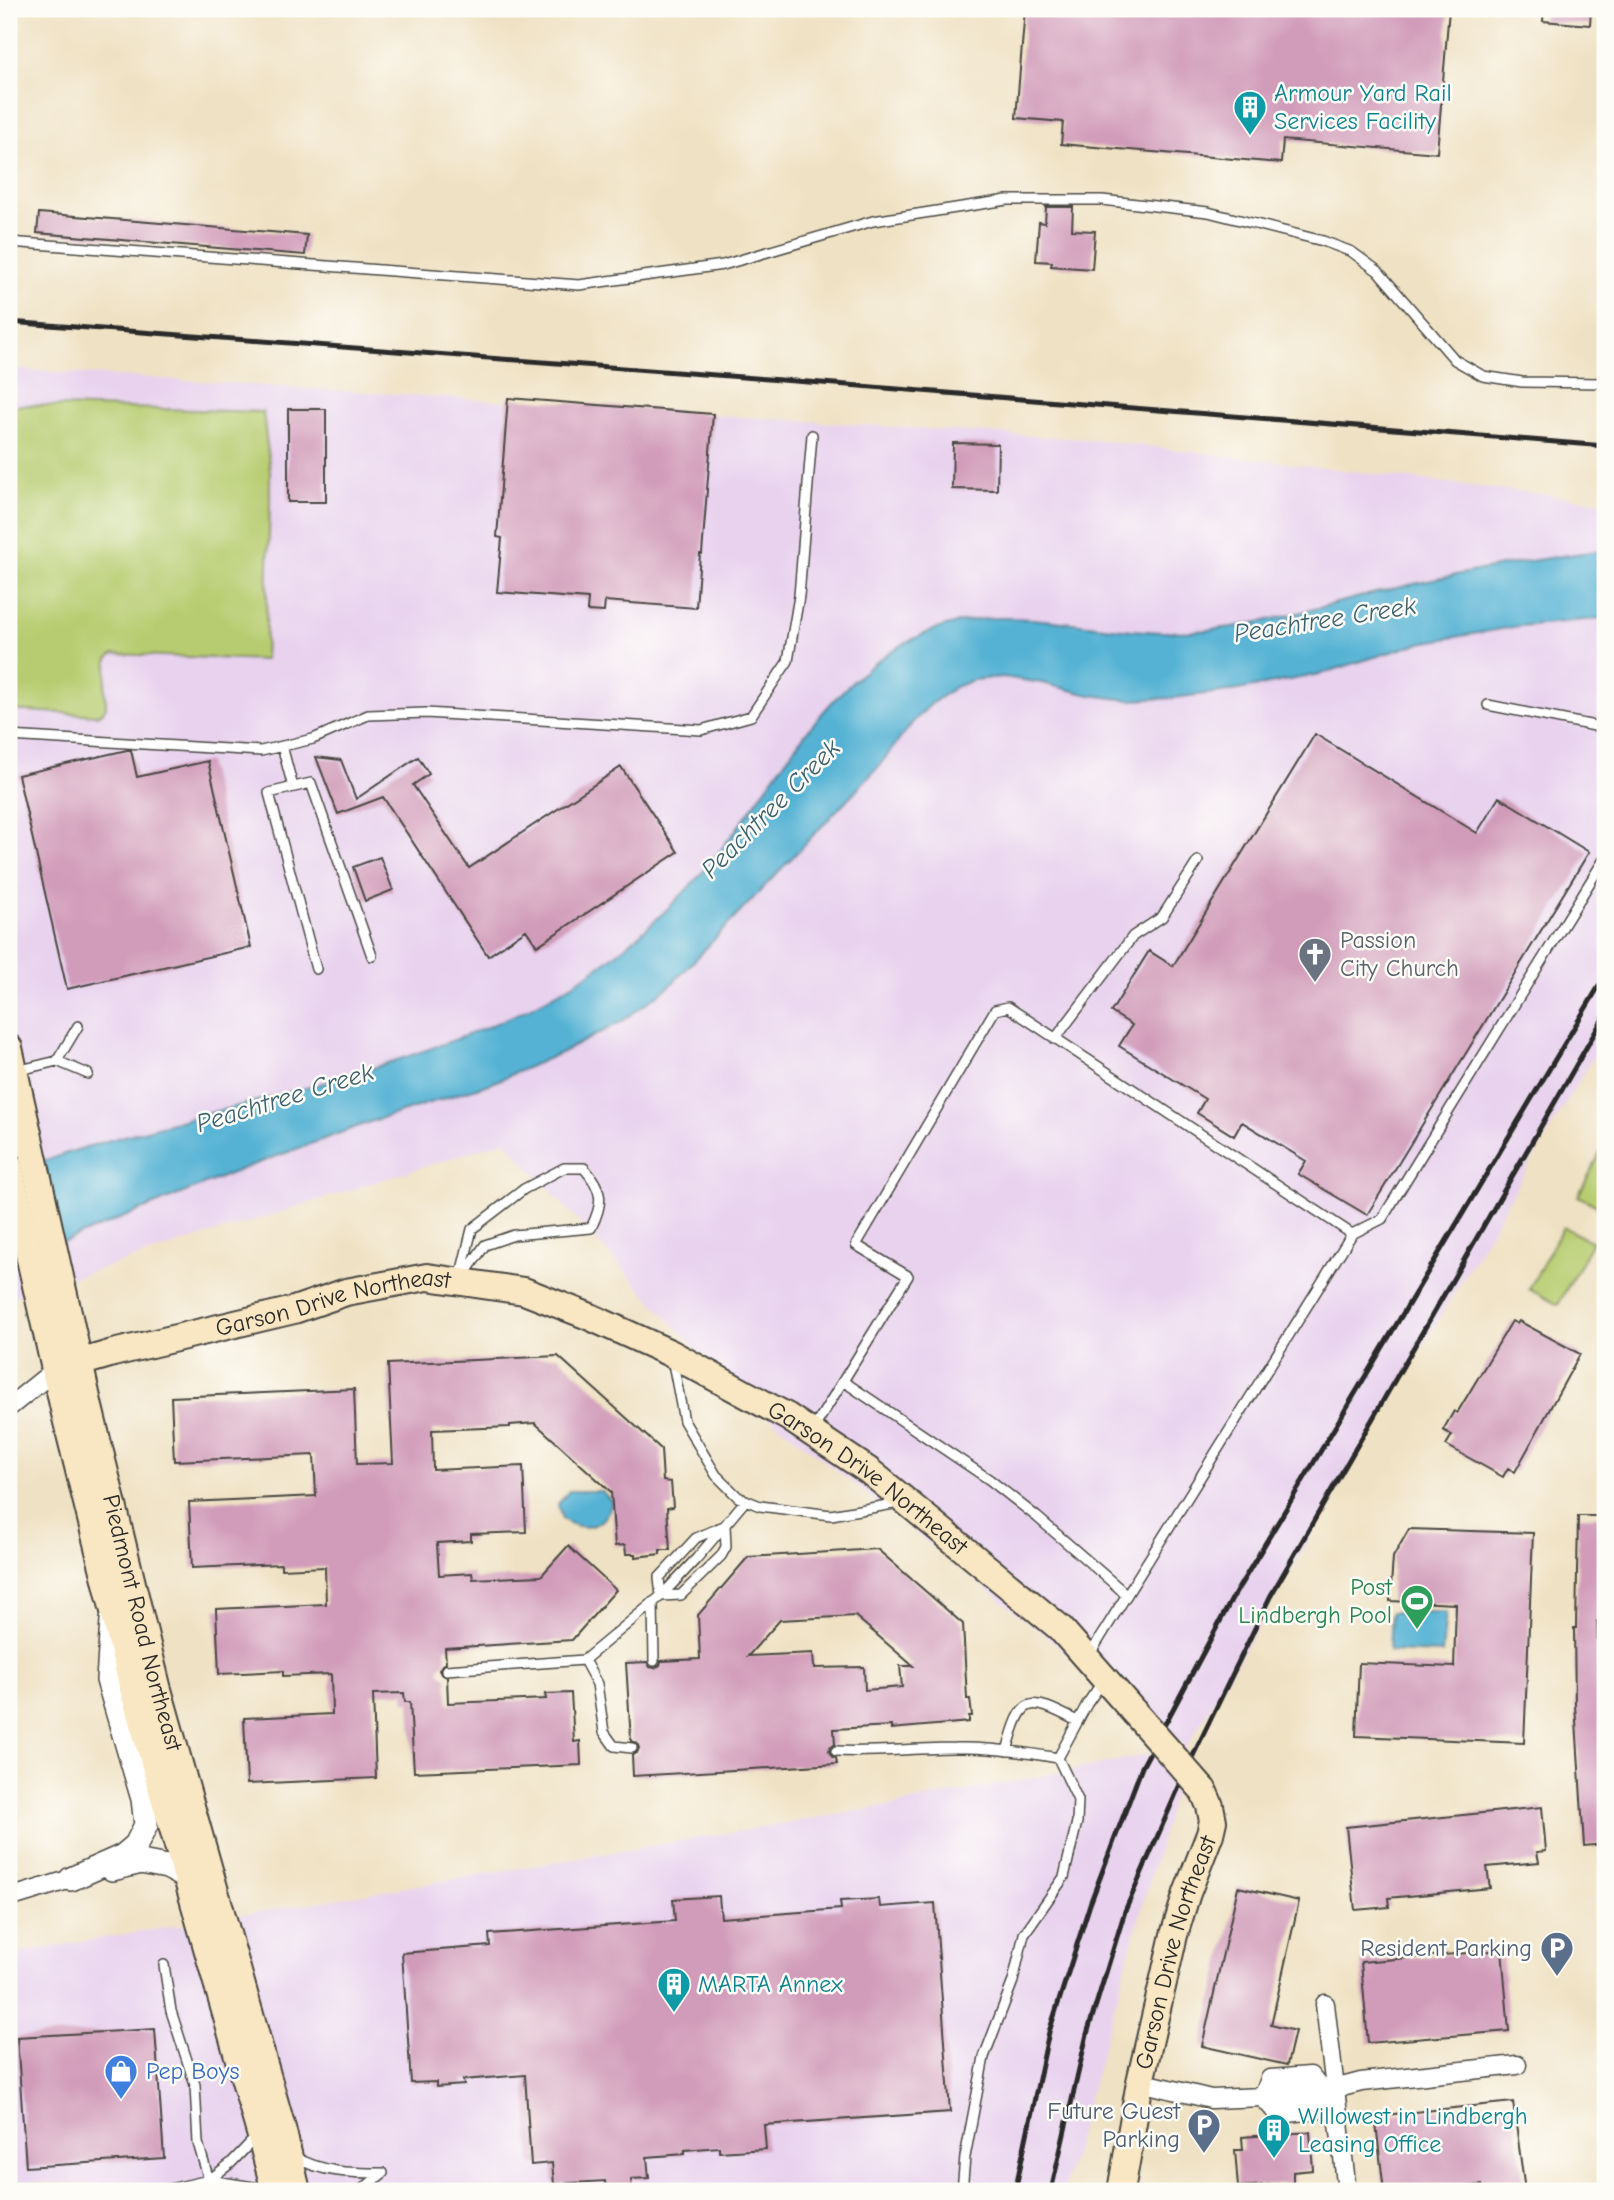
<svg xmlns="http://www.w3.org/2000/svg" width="1614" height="2200" viewBox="0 0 1614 2200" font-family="'Comic Neue',sans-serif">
<rect width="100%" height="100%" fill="#fdfcf7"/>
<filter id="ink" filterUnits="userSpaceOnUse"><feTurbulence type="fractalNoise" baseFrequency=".0143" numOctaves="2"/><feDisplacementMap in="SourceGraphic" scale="14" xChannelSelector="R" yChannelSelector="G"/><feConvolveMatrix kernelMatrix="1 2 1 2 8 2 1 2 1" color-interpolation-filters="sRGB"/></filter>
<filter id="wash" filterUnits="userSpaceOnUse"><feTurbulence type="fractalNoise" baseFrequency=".00686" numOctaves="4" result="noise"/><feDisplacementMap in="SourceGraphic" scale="28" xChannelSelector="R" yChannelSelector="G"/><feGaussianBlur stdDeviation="1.57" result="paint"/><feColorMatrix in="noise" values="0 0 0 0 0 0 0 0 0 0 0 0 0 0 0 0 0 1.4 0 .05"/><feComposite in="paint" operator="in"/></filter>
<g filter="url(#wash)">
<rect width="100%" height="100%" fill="#efe1c3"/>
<!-- built -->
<path fill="#e8d2ee" d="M 9,369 L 1096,440 L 1605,502 L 1605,1037 L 1187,1747 L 1063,2191 L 87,2191 L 86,2184 L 9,2182 L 9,1954 L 895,1805 L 1186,1747 L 731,1387 L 505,1141 L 9,1298 Z"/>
<!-- green -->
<path fill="#b7cc70" stroke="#717c4e" stroke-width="2" d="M 23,405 L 263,412 L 270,471 L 270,503 L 265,660 L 113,654 L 108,659 L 105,688 L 106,707 L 103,712 L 97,715 L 9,710 L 9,407 Z
M 1605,1144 L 1605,1210 L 1578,1196 Z
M 1563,1227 L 1592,1242 L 1558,1305 L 1529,1289 Z"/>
<!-- water -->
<path fill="#55b2d4" stroke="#406e80" stroke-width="2" d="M 1605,550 L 1605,618 L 1519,626 L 1420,643 L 1320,674 L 1238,690 L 1172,698 L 1129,700 L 1090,695 L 1042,683 L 1003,677 L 973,680 L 955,687 L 931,704 L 914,721 L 878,767 L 670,986 L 621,1022 L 565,1051 L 492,1083 L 370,1122 L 242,1169 L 9,1264 L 9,1174 C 31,1166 54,1157 77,1150 C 183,1117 292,1096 397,1060 C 472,1035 544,1008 608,960 C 649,929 692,888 723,847 C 783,770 830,675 924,634 C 1000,600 1084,631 1164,632 C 1234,633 1299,613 1367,595 C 1445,576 1525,560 1605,550 Z
M 569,1491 L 602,1491 L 612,1502 C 604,1528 584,1533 562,1519 L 558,1504 Z
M 1391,1612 L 1446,1612 L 1442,1653 L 1389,1651 Z"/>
<g id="blocks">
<!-- building -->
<path fill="#d19cba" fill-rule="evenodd" d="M 1025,9 L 1449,9 L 1437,153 L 1283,140 L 1281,163 L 1061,144 L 1063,122 L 1016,118 Z
M 1544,9 L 1591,9 L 1590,25 L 1543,21 Z
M 1046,207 L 1073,207 L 1072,230 L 1095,231 L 1092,269 L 1051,266 L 1052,262 L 1036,261 L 1039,222 L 1045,223 Z
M 39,213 L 307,235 L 305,255 L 37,233 Z
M 508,398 L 713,414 L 702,554 L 700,554 L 696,608 L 605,601 L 604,612 L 587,611 L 588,599 L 497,592 L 502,538 L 497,537 Z
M 288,409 L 326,409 L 326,502 L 288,502 Z
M 953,443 L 998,444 L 997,490 L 952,489 Z
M 1315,734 L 1477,833 L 1499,797 L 1589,852 L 1367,1215 L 1298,1174 L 1306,1161 L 1242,1122 L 1234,1136 L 1197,1113 L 1205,1099 L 1119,1046 L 1132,1025 L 1111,1012 L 1149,951 L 1173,966 Z
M 127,750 L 131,750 L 137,777 L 208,761 L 251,947 L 67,989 L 18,775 Z
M 316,757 L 341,760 L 356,799 L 418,757 L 429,774 L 413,785 L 469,868 L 621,767 L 678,852 L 537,946 L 526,930 L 488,956 L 383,797 L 338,814 Z
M 380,857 L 393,890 L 365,901 L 353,867 Z
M 1512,1321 L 1517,1324 L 1519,1321 L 1580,1354 L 1515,1472 L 1508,1468 L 1503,1477 L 1446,1445 L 1452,1435 L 1443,1430 L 1454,1411 L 1457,1413 Z
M 558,1356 L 661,1449 L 663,1481 L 671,1482 L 673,1507 L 667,1508 L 670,1550 L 660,1550 L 660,1554 L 635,1557 L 635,1554 L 626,1554 L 625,1545 L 615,1546 L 611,1492 L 535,1423 L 510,1425 L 510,1427 L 432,1430 L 433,1470 L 523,1466 L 526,1532 L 471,1534 L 471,1541 L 437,1543 L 439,1575 L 472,1573 L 473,1579 L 541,1576 L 568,1546 L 616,1590 L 572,1640 L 445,1648 L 446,1663 L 442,1665 L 439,1670 L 441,1674 L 447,1677 L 448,1703 L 546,1699 L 545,1694 L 571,1693 L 574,1742 L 580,1741 L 581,1765 L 414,1772 L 410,1702 L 405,1702 L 404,1693 L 373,1694 L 376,1778 L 247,1784 L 244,1718 L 332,1714 L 331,1674 L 283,1676 L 283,1671 L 219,1674 L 216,1609 L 326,1604 L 325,1567 L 281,1569 L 281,1564 L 192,1568 L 189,1502 L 316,1496 L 314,1455 L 174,1461 L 171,1397 L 354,1389 L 357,1464 L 393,1463 L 388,1364 Z
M 1578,1516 L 1600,1516 L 1601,1544 L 1599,1544 L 1600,1621 L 1597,1621 L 1605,1844 L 1584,1846 L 1575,1705 L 1574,1628 L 1576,1628 Z
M 1409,1529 L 1533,1533 L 1524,1743 L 1356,1736 L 1359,1663 L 1454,1667 L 1456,1604 L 1390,1601 L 1393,1557 Z
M 877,1549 L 963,1624 L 967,1699 L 970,1699 L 972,1716 L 969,1716 L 969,1722 L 891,1729 L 891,1726 L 834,1729 L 835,1744 L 830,1747 L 829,1751 L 832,1757 L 836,1758 L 837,1764 L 633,1776 L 632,1755 L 637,1753 L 639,1748 L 637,1743 L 631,1741 L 626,1663 L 647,1662 L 650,1667 L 655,1668 L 660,1665 L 661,1661 L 700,1659 L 698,1615 L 748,1557 ZM 855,1616 L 913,1666 L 900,1666 L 902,1687 L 865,1690 L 864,1667 L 814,1668 L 813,1653 L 748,1656 L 780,1620 Z
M 1542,1807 L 1546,1851 L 1537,1852 L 1539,1862 L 1487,1867 L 1490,1888 L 1388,1898 L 1389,1907 L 1355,1910 L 1346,1827 Z
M 1238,1887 L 1299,1901 L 1271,2025 L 1295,2031 L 1287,2065 L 1202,2046 Z
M 719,1896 L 721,1918 L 841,1909 L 840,1901 L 879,1899 L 880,1907 L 935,1903 L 950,2112 L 764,2125 L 766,2149 L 719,2152 L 719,2147 L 685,2150 L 685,2154 L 647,2157 L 649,2178 L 631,2179 L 632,2191 L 606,2191 L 605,2181 L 554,2184 L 552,2163 L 531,2165 L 525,2075 L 463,2080 L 464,2085 L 436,2087 L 436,2082 L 411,2083 L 402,1953 L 490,1946 L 489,1934 L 675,1921 L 673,1899 Z
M 1502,1950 L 1509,2031 L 1368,2043 L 1361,1962 Z
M 155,2029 L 164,2158 L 26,2167 L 17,2037 Z
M 1513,2102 L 1525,2191 L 1483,2191 L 1482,2185 L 1427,2191 L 1384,2191 L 1375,2116 Z
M 1310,2132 L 1313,2170 L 1293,2172 L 1293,2183 L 1238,2187 L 1235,2150 L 1243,2150 L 1242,2137 Z"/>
</g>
</g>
<g filter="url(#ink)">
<use href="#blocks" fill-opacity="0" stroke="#484642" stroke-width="2"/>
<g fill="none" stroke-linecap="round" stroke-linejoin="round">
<defs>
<path id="service" d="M 9,30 L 10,9
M 9,242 L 579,285 L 723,265 L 873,221 L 1007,200 L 1102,200 L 1208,212 L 1323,241 L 1352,252 L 1378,271 L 1455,360 L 1483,376 L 1522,382 L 1605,383
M 1488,705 L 1605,728
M 9,736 L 261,751 L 313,739 L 368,715 L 426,713 L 701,730 L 751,716 L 788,661 L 799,596 L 812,435
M 282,746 L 293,787
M 316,969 L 269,793 L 311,783 L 372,956
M 1055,1039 L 1133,936 L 1162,917 L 1198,861
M 57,1061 L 78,1026
M 16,1071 L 57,1061 L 88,1074
M 564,1168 L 584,1168 C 603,1190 604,1202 591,1228 L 514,1235 L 485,1245 L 459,1282 L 472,1229 L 524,1189 Z
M 672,1358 L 684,1421 L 716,1475 L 738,1497 L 760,1506 L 831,1515 L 899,1503
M 843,1381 L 990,1480 L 1037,1517 L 1127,1595
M 812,1431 L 908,1276 L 856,1245 L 995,1010 L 1008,1007 L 1352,1234
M 661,1596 L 681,1595 L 721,1556 L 726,1547 L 725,1525
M 661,1596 L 659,1578 L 696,1538 L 721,1527
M 653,1602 L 654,1661
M 1088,1657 L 1352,1234 L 1382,1219 L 1605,858
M 584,1660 L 597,1684 L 604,1732 L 614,1746 L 632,1748
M 446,1670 L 584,1660 L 661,1596 L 697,1558 L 746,1500
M 836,1751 C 876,1753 915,1748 955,1748 C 989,1747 1024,1752 1058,1758
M 1007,1751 C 1022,1696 1027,1695 1077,1721
M 1058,1758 L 1087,1704 L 1103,1681
M 164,1965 L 171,2011 L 195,2085 L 198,2143 L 209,2180
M 293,2156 C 322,2173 350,2173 383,2173
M 209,2180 L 231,2163 L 257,2136
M 161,2191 L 209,2180 L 273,2190
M 360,2191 L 383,2173
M 962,2191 L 965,2157 L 984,2057 L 1013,1981 L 1024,1934 L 1064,1877 L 1077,1822 L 1078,1800 L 1058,1758"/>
<path id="minor" d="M 9,1407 L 55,1370
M 9,1898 L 71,1879
M 1325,2004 L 1347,2191
M 1140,2082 L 1211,2099 L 1263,2097 L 1323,2092 L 1361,2082 L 1517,2065
M 1263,2097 L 1270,2079 L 1310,2076 L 1323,2092
M 1263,2097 L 1278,2114 L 1316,2110 L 1323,2092"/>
<path id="tertiary" d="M 112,1869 L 141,1862 L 167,1867 L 186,1877
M 71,1879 L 123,1856 L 136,1845 L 146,1825 L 143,1799 L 108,1680 L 112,1620"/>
<g id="secondary">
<path id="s1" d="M 9,1048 L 89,1407 L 157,1686 L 282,2128 L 297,2191"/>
<path d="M 9,1166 L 66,1418 L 134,1692 L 260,2133 L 275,2191"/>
<path id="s2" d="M 55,1370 L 113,1353 L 294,1310 L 346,1292 L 427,1277 L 524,1291 L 588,1316 L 670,1353 L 788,1417 L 869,1471 L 1060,1628 L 1134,1712"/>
<path id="s3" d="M 1121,2191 L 1140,2082 L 1174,1935 L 1187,1893 L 1210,1834 L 1213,1821 L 1210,1806 L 1203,1790"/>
</g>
</defs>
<!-- service casing -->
<use href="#service" stroke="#484642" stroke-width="12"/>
<!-- minor casing -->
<use href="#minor" stroke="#484642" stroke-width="21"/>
<!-- tertiary casing -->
<use href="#tertiary" stroke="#484642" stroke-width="26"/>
<!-- secondary casing -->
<use href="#secondary" stroke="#484642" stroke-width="30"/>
<!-- service -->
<use href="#service" stroke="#fff" stroke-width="9"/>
<!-- minor -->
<use href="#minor" stroke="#fff" stroke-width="18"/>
<!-- tertiary -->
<use href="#tertiary" stroke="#fff" stroke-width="23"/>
<!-- secondary -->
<use href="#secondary" stroke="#f9e7c3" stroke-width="26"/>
<!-- rail -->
<path stroke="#2b2b2b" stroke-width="5" d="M 9,322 L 835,384 L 1605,446
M 1015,2191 L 1049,2032 L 1090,1904 L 1142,1767 L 1232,1599 L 1605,976
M 1051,2191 L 1087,2034 L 1125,1911 L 1188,1766 L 1270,1597 L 1605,1015"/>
<defs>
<path id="secondary-bridge" d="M 1134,1712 L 1203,1790"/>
</defs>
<!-- secondary-bridge casing -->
<use href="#secondary-bridge" stroke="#484642" stroke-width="30" stroke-linecap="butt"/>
<!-- secondary-bridge -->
<use href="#secondary-bridge" stroke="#f9e7c3" stroke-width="26"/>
</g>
</g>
<!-- icons -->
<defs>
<symbol id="building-pin" viewBox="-11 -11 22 30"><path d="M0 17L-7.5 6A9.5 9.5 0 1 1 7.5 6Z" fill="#0f9aa8" stroke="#fdfcf7"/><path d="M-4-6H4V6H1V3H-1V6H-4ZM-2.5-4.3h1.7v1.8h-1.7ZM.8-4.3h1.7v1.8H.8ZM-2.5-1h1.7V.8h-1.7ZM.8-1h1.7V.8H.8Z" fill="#fff"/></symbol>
<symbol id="church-pin" viewBox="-11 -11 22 30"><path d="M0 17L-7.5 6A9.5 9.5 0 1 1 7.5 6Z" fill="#6b7280" stroke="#fdfcf7"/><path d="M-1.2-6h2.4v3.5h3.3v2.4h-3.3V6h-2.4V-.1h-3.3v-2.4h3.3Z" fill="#fff"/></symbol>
<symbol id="stadium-pin" viewBox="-11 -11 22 30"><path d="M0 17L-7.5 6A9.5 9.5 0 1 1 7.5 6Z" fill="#2e9e5b" stroke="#fdfcf7"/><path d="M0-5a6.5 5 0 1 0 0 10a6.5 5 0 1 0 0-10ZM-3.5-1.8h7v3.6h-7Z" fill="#fff"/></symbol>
<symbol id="parking-pin" viewBox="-11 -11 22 30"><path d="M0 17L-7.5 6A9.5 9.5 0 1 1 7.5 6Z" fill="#5c6f8a" stroke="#fdfcf7"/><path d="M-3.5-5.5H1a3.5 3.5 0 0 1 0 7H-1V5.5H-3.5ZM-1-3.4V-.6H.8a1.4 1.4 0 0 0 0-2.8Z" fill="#fff"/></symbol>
<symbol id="shop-pin" viewBox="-11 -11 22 30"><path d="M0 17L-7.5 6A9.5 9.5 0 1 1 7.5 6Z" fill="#3f7fe0" stroke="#fdfcf7"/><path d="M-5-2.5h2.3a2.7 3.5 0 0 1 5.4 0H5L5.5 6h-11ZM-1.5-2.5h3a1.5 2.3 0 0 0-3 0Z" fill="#fff"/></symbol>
</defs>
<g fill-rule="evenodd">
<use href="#building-pin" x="1231" y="88" width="38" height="52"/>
<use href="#church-pin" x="1296" y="935" width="38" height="52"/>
<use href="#stadium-pin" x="1398" y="1582" width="38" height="52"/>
<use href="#parking-pin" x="1538" y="1929" width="38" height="52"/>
<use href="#building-pin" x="655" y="1965" width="38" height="52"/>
<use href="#shop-pin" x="102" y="2052" width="38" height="52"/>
<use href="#parking-pin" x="1185" y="2106" width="38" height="52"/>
<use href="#building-pin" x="1255" y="2111" width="38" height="52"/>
</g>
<g text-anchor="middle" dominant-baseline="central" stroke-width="5" stroke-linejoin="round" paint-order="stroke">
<!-- culture labels -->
<g font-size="24" fill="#0d838f" stroke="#fdfcf7" text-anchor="start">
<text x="1274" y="93">Armour Yard Rail<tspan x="1274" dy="28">Services Facility</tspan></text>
<text x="698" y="1984">MARTA Annex</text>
<text x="1298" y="2116">Willowest in Lindbergh<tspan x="1298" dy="28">Leasing Office</tspan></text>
</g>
<!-- worship labels -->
<g font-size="24" fill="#5b616d" stroke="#fdfcf7" text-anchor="start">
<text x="1340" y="940">Passion<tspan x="1340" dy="28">City Church</tspan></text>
</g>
<!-- street labels -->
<g font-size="24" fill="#2b2b2b" stroke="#fdfcf7">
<text stroke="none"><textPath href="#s2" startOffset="287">Garson Drive Northeast</textPath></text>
<text stroke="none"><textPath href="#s2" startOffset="875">Garson Drive Northeast</textPath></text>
<text stroke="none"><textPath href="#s1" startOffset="590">Piedmont Road Northeast</textPath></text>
<text stroke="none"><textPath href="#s3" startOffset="245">Garson Drive Northeast</textPath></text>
</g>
<!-- leisure labels -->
<g font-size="24" fill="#27864d" stroke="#fdfcf7" text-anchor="end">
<text x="1392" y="1587">Post<tspan x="1392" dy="28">Lindbergh Pool</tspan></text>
</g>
<!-- service labels -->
<g font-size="24" fill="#4e5e75" stroke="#fdfcf7" text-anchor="end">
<text x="1532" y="1948">Resident Parking</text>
<text x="1180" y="2111">Future Guest<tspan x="1180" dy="28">Parking</tspan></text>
</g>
<!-- shop labels -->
<g font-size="24" fill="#366cbe" stroke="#fdfcf7" text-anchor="start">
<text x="146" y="2071">Pep Boys</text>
</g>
<!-- water labels -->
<g font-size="26" font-style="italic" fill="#3c616f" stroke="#fdfcf7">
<text transform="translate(1325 620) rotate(-9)">Peachtree Creek</text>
<text transform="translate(771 809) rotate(-45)">Peachtree Creek</text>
<text transform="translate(285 1098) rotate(-17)">Peachtree Creek</text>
</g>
</g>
<!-- margin -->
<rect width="1614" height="2200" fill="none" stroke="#fdfcf7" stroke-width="35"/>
</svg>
